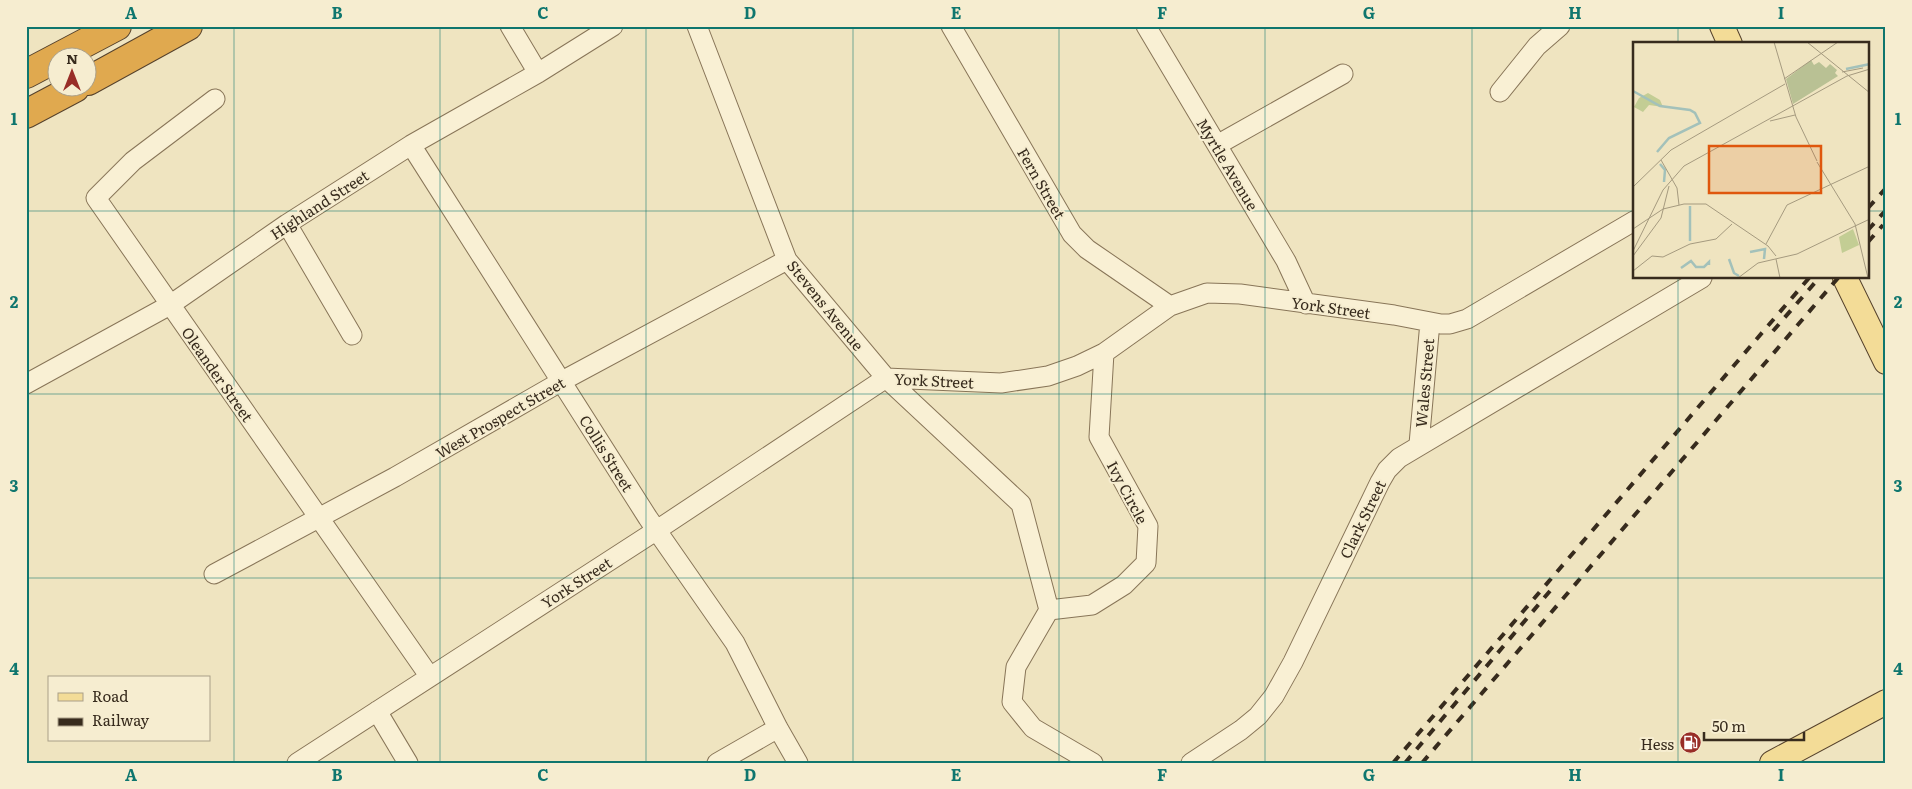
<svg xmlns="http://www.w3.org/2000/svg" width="1912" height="789" viewBox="0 0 1912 789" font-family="Literata,serif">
<rect width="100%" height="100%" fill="#efe4c0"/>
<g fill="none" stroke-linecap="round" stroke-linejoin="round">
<defs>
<path id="minor" d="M 510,26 L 538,73
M 697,26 L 787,260 L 886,378 L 1021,504 L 1049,610 L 1092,605 L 1124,585 L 1146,563 L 1148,526 L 1099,437 L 1104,353
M 951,26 L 1072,234 L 1087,249 L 1170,306
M 1146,26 L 1286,261 L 1306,304
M 1500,92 L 1537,46 L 1560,26
M 215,99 L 133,161 L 96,198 L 430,677
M 411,145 L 648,518 L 735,643 L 778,728 L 798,763
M 1217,145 L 1343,74
M 287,224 L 352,335
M 26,384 L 170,305 L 287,224 L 411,145 L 538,73 L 613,26
M 1419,444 L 1430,322
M 214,574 L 395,477 L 562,381 L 787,260
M 1049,610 L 1016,667 L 1012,702 L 1033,728 L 1093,763
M 377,711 L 408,763
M 297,763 L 657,530 L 886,378 L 1001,383 L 1048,376 L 1077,366 L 1104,353 L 1170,306 L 1207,293 L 1240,294 L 1394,315 L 1441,324 L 1450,324 L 1467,319 L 1634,221
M 717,763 L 778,728
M 1191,763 L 1241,730 L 1258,716 L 1274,696 L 1293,662 L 1380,482 L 1387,470 L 1399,458 L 1702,278"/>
<path id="major" d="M 1722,26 L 1730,44
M 1845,278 L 1886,362
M 1772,763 L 1886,702"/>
<path id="highway" d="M 26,74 L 117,26
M 88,81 L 188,26
M 26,114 L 75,88"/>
</defs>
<!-- minor casing -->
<use href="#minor" stroke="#887558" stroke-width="21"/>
<!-- major casing -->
<use href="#major" stroke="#56422c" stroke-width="26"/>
<!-- highway casing -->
<use href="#highway" stroke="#56422c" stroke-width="30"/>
<!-- minor -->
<use href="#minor" stroke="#f9f0d4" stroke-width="19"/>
<!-- major -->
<use href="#major" stroke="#f3dc97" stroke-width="24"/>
<!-- highway -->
<use href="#highway" stroke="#e0a94f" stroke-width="28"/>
<!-- rail -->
<path stroke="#372b1d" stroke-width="4" stroke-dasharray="9 9" stroke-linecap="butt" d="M 1868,208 L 1886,188
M 1868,230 L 1886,210
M 1868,242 L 1883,225
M 1773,331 L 1819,278
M 1393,763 L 1809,278
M 1405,763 L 1555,585
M 1422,763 L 1838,278"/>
</g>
<!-- grid -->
<path fill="none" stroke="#0f766e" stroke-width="1" stroke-opacity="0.55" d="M 234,26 L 234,763M 440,26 L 440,763M 646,26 L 646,763M 853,26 L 853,763M 1059,26 L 1059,763M 1265,26 L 1265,763M 1472,26 L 1472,763M 1678,26 L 1678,44M 26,211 L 1634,211M 1868,211 L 1886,211M 1678,278 L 1678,763M 26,394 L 1886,394M 26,578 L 1886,578"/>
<!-- icons -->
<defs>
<symbol id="fuel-disc" viewBox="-11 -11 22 22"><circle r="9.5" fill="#982d27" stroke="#f6edd0"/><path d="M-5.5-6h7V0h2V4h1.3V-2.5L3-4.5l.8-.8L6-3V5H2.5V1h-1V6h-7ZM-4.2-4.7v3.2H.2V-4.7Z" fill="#fff"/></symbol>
</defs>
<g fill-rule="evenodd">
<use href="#fuel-disc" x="1678" y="730" width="25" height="25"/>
</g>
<g text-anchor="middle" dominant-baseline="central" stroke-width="4" stroke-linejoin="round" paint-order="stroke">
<!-- street labels -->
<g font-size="15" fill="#372b1d" stroke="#f6edd0">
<text transform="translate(1228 164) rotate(59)">Myrtle Avenue</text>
<text transform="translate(1042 183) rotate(60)">Fern Street</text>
<text transform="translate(319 204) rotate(-33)">Highland Street</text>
<text transform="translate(826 305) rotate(51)">Stevens Avenue</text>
<text transform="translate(1331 307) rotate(8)">York Street</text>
<text transform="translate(218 374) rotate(55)">Oleander Street</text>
<text transform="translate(934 380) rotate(3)">York Street</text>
<text transform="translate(1424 383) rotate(-85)">Wales Street</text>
<text transform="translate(500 417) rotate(-30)">West Prospect Street</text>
<text transform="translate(607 453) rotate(58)">Collis Street</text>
<text transform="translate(1128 492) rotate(62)">Ivy Circle</text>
<text transform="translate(1362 519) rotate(-64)">Clark Street</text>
<text transform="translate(576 582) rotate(-33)">York Street</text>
</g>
<!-- poi labels -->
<g font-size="15" fill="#372b1d" stroke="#f6edd0" text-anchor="end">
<text x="1674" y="743">Hess</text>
</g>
</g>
<!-- overview -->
<g transform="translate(1633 42)">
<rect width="236" height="236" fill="#efe4c0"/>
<path d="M 220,187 L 226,203 L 209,211 L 206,195 Z" fill="#c3cd94"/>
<path d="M 15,51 L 27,58 L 30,65 L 16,63 L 10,70 L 1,65 L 6,56 Z" fill="#c3cd94"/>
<path d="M 178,18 L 181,23 L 186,20 L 193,26 L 197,22 L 204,28 L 202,31 L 205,34 L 160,62 L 153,37 Z" fill="#b9c194"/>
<path fill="none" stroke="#a3c1ba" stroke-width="2.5" d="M 213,27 L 237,22M 0,49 L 27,64 L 57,68 L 62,71 L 67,81 L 36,96 L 24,110M 27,122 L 32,128 L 31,140M 57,199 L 57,164M 117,210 L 132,207 L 131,217M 96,217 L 101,231 L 106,234M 48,226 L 58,219 L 63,225 L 71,225 L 76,220 L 76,223"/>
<path fill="none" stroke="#a59a7f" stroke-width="1" d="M 141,0 L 163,75 L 184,119M 174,0 L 237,51M 209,30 L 230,26M 151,37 L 205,0M 137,79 L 162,73M 28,118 L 44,146 L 46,163M 184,120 L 222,182 L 235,236M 0,145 L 38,108 L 152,42M 222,184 L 237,177M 0,187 L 30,167 L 51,162 L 73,162 L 135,204 L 143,214M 133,202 L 154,163 L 237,124M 0,209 L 30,148 L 51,124 L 214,34 L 237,27M 0,214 L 28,176 L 36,144M 143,217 L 147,236M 0,229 L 19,214 L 30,215 L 57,202 L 83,197 L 99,182M 105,236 L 125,221 L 164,212 L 222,184"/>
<path fill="#df570d" fill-opacity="0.15" stroke="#df570d" stroke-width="2.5" d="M 76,104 L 188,104 L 188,151 L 76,151 Z"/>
<rect width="236" height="236" fill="none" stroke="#372b1d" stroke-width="2.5"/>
</g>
<!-- border -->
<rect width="1912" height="789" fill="none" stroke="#f6edd0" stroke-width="55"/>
<!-- legend -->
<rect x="48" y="676" width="162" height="65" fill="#f6edd0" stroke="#aa9f88"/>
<rect x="58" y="693" width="25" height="8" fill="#f3dc97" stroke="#aa9f88"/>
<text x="92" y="702" font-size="15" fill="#372b1d">Road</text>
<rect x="58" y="718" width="25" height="8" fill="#372b1d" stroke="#aa9f88"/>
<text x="92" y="726" font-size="15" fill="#372b1d">Railway</text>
<!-- north arrow -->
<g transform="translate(72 72)"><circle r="24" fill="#f6edd0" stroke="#aa9f88"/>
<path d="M0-4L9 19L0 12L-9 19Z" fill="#982d27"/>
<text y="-8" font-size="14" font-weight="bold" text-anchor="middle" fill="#372b1d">N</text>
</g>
<!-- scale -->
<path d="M1704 732v8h100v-8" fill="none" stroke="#372b1d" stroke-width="2.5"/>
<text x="1712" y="732" font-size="15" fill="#372b1d" stroke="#f6edd0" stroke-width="4" paint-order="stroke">50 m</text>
<rect x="28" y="28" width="1856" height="734" fill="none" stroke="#0f766e" stroke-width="2"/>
<g font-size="16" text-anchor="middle" font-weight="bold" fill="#0f766e">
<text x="131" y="19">A</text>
<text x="337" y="19">B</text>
<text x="543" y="19">C</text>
<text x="750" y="19">D</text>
<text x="956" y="19">E</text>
<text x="1162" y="19">F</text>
<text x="1369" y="19">G</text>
<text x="1575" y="19">H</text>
<text x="1781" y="19">I</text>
<text x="14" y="125">1</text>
<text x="1898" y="125">1</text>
<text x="14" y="308">2</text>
<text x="1898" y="308">2</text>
<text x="14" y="492">3</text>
<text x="1898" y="492">3</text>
<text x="14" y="675">4</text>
<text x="1898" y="675">4</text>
<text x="131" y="781">A</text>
<text x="337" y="781">B</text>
<text x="543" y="781">C</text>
<text x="750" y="781">D</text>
<text x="956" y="781">E</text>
<text x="1162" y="781">F</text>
<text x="1369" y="781">G</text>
<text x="1575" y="781">H</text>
<text x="1781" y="781">I</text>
</g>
</svg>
